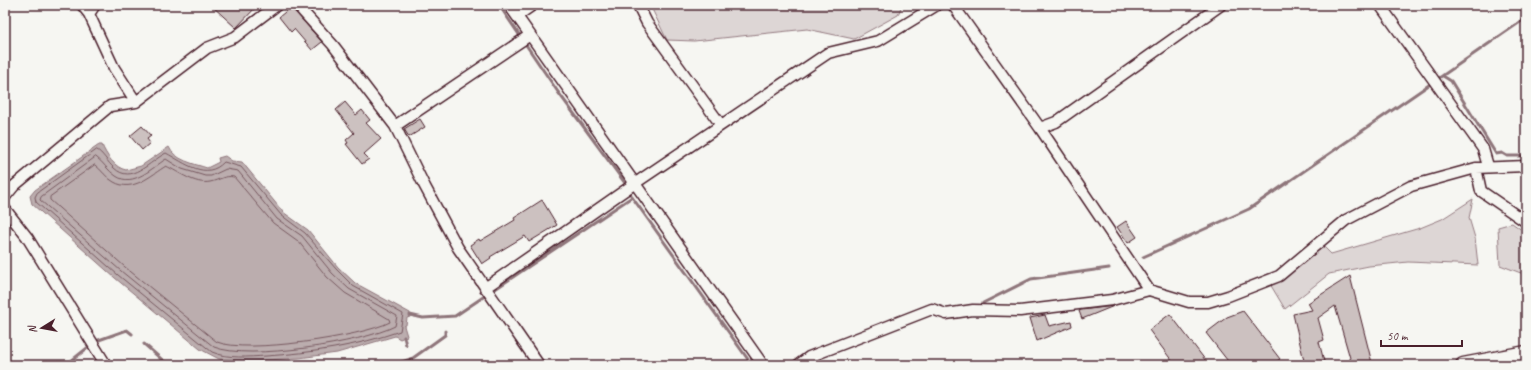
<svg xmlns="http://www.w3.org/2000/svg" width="1531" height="370" viewBox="0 0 1531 370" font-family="Caveat,sans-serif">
<rect width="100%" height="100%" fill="#f6f6f2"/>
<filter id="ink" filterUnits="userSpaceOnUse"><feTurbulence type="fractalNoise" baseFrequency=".025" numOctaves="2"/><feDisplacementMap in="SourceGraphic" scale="8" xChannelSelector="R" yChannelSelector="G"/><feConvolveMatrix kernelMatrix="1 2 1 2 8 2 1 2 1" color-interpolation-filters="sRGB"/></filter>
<g filter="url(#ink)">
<!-- green -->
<path fill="#ddd6d5" stroke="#947a80" d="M 650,5 L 902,5 L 898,15 L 854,39 L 807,29 L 694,41 L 667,40 Z
M 1473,199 L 1469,218 L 1475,238 L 1478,265 L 1408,262 L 1369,266 L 1329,274 L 1285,309 L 1270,284 L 1324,247 L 1331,254 L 1420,228 L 1442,219 Z
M 1512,223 L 1526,233 L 1526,275 L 1500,265 L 1498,227 Z"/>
<!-- water -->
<path fill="#bbadae" stroke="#8e747a" d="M 99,145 L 102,145 C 106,155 115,168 126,170 L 141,166 L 169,147 C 174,160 195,164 207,168 L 219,162 L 218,158 L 225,156 L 232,161 L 242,162 L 283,212 L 308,230 L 338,267 L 355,283 L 410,313 L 410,317 L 407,318 L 406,325 L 404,326 L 407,336 L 400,339 L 395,336 L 337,353 L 299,358 L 251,361 L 219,359 L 200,349 L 115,278 L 32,204 L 30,196 L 35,190 Z"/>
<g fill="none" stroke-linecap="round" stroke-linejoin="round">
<!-- shore -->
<path stroke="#77585f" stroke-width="1" d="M 97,150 C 102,152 108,163 114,168 C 132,185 150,161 166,153 C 185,163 206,181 224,162 L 241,167 L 281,215 L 305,233 L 336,269 L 353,286 L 403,314 L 400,331 C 357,346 312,353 266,356 C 248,357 229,359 212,352 L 118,275 L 36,202 L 35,197 L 37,193 Z
M 96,157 C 103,162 108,171 116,176 C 133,188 153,167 166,159 L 182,169 L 205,176 L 211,176 L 226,169 L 238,171 L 277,219 L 302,236 L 332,273 L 349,289 L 397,316 L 395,326 C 362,343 248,361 214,347 L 121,271 L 40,200 L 41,197 Z
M 95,165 C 102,170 106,178 114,182 C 133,193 151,175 166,166 C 179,172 195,185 210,182 C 220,180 224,175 234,177 L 273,223 L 298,241 L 327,277 L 345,293 L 389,319 L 390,322 C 361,337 246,354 217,342 L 125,267 L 50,200 L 50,197 Z"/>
<!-- stream -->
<path stroke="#8e747a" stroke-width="3" d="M 499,5 L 558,92 L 625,183 L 632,197
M 1443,76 L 1451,81 L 1496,154 L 1502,153 L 1507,156 L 1526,156
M 1143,257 L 1249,209 L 1526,18
M 983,303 L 1031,279 L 1109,268
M 410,315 L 423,318 L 455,316 L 632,197 L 752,365
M 404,337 L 406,345
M 144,344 L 168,365
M 66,365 L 96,341 L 127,330 L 132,334
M 394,365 L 413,358 L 445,335 L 445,331"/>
</g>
<!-- building -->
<path fill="#ccc1c0" stroke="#4a1f2b" d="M 211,5 L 258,5 L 236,28 Z
M 291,7 L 322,42 L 312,50 L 294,29 L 291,32 L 279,17 Z
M 345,102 L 356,115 L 362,110 L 370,120 L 366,123 L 381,139 L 364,154 L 369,159 L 362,164 L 346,144 L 348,143 L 346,140 L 354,133 L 336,110 Z
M 420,119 L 425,127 L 409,137 L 404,129 Z
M 142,126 L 151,136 L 147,139 L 150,143 L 142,150 L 130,136 Z
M 542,200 L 557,225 L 529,242 L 525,236 L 490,257 L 491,258 L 482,264 L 470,245 L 479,239 L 480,241 L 515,220 L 514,218 Z
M 1126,221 L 1137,237 L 1128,243 L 1117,227 Z
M 1350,276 L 1372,363 L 1364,365 L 1352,365 L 1335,306 L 1318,318 L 1324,340 L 1319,342 L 1325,365 L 1305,365 L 1293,314 L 1312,310 L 1308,303 Z
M 1114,306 L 1082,319 L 1079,311 L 1081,310 Z
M 1243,311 L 1280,359 L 1271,365 L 1231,365 L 1206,333 L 1227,317 Z
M 1170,314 L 1209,365 L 1175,365 L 1149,330 Z
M 1045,315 L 1049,326 L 1071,321 L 1072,326 L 1037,341 L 1030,318 Z"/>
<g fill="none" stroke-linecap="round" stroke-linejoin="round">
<defs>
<path id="street" d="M 82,5 L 89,14 L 114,68 L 136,102
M 297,5 L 333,45 L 395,126 L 423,183 L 458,248 L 539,365
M 509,5 L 763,365
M 638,5 L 647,23 L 721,125
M 953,5 L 1040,128 L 1149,290
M 1380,5 L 1483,149 L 1488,166
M 89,14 L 95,5
M 517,16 L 533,5
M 395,126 L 530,35
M 1040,128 L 1056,122 L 1221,5
M 1476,168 L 1481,191 L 1526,222
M 5,197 L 14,186 L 110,106 L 136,102 L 207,48 L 235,37 L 277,5
M 5,209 L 27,237 L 106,365
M 485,288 L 634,184 L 828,53 L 878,41 L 937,5
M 798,365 L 809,357 L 932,309 L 946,314 L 973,310 L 1020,311 L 1112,300 L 1149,290 L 1189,302 L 1208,302 L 1228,296 L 1279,276 L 1346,220 L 1411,186 L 1476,168 L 1526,166"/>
<path id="secondary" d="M 1463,365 L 1526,353"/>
</defs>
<!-- street casing -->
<use href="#street" stroke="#4a1f2b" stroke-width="13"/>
<!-- secondary casing -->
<use href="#secondary" stroke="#4a1f2b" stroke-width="17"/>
<!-- street -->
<use href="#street" stroke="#f6f6f2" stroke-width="10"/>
<!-- secondary -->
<use href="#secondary" stroke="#f6f6f2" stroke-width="14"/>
</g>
</g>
<!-- margin -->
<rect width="1531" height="370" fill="none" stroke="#f6f6f2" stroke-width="20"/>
<rect x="10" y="10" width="1511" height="350" fill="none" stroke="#4a1f2b" stroke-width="1.5" filter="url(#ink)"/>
<!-- north arrow -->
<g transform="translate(42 328) rotate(259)" stroke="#f6f6f2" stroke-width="3" paint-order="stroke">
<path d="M0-3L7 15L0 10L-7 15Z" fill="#4a1f2b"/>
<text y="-6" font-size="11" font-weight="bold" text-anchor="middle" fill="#4a1f2b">N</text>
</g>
<!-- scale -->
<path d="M1381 340v6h81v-6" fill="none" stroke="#4a1f2b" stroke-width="2"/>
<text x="1387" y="340" font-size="12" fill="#4a1f2b" stroke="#f6f6f2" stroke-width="3" paint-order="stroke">50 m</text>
</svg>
